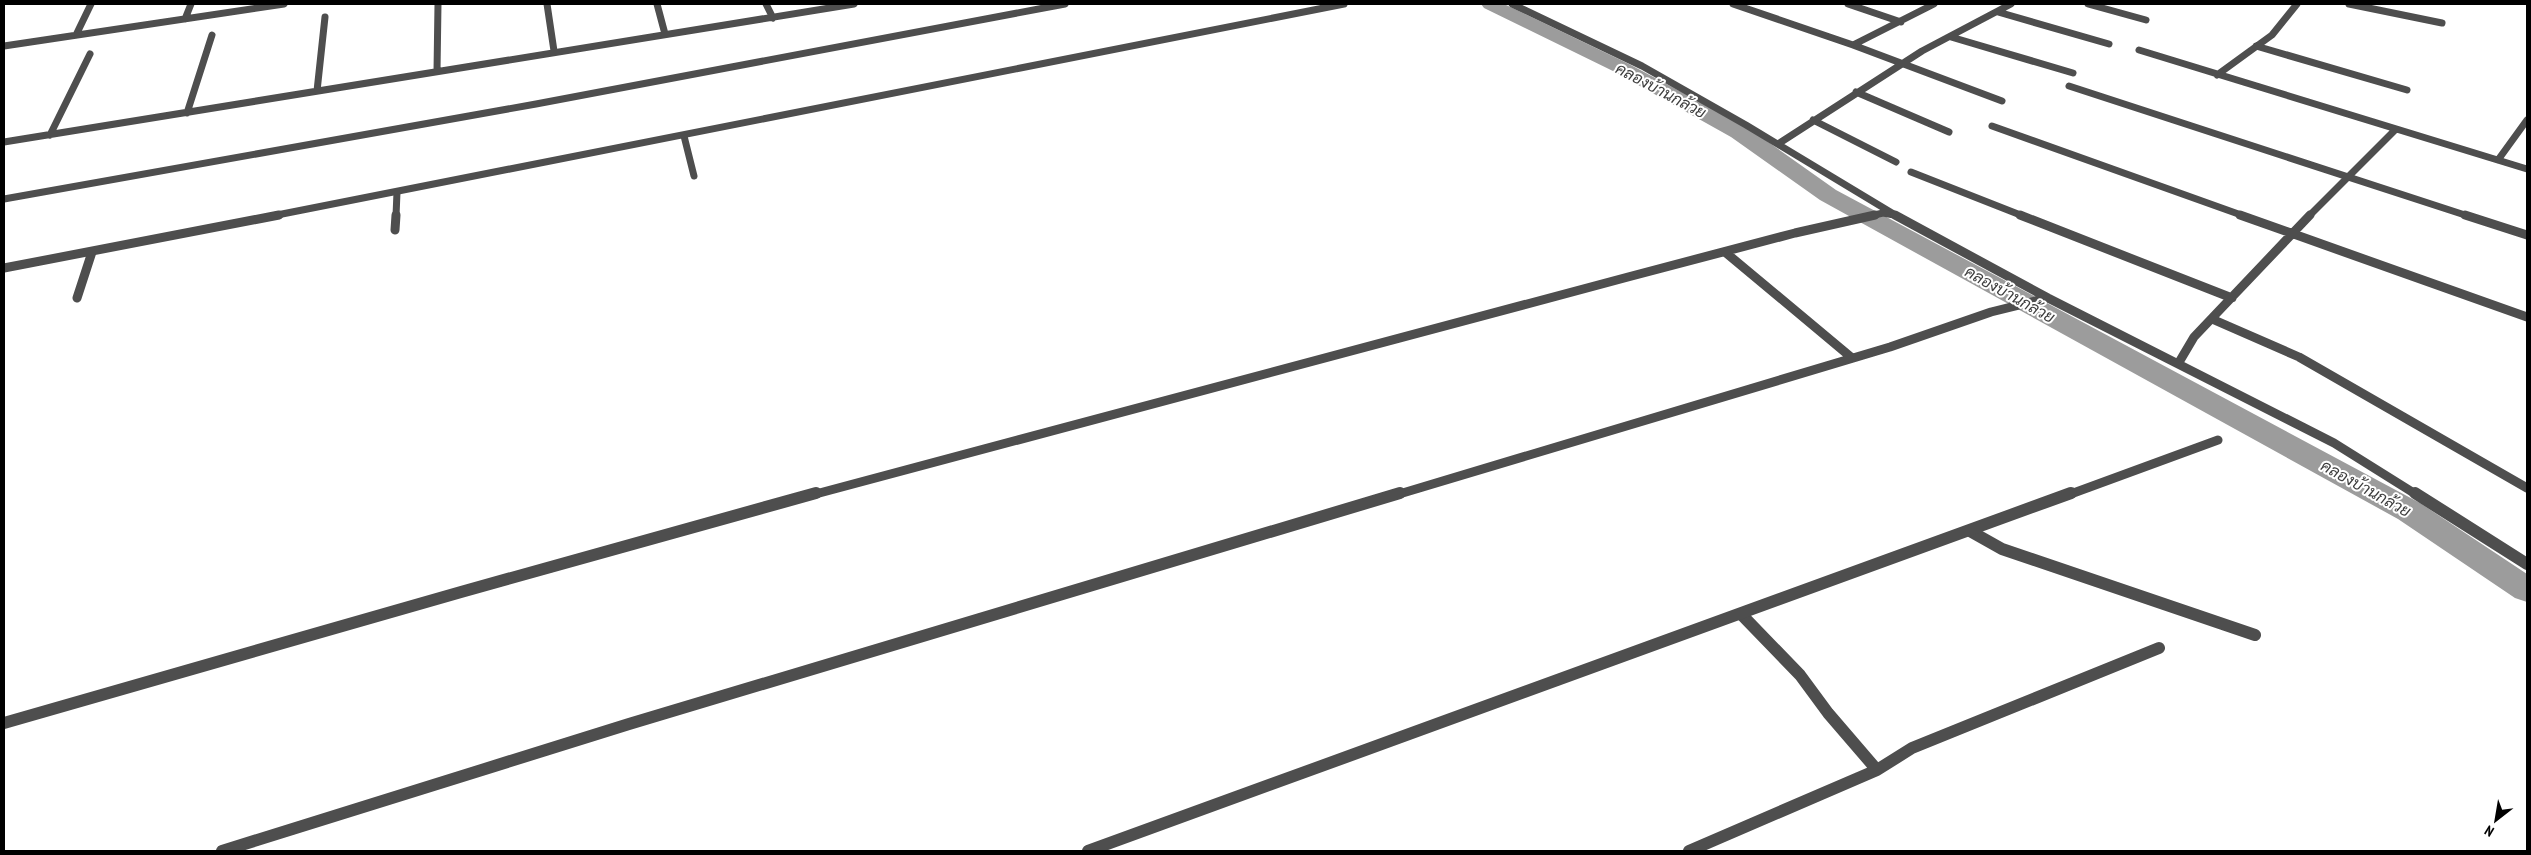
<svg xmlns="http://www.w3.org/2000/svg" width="2531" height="855" viewBox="0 0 2531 855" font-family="'PT Sans Narrow',Sarabun,sans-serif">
<rect width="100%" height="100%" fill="#fff"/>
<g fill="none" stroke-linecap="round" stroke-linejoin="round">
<!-- canal -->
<path fill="#9c9c9c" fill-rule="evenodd" d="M 1481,4 L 1504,4 L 1629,64 L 1747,127 L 1836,190 L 2420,503 L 2527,574 L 2527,602 L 2515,598 L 2398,519 L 1820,200 L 1731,137 L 1615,72 L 1484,8 Z"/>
<!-- lane-far2 -->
<path stroke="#4e4e4e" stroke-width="7" d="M 684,136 L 694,176
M 396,216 L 397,192"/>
<!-- lane-far1 -->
<path stroke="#4e4e4e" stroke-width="9" d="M 395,230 L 396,215
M 77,298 L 92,252"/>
<!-- lane -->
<path stroke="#4e4e4e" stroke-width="12" d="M 1970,531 L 2002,549 L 2255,635
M 1741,614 L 1800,675 L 1828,713 L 1877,770 L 1912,748 L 2159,648
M 1689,851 L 1877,770"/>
<!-- street-far2 -->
<path stroke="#4e4e4e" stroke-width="7" d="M 547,4 L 554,51
M 657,4 L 665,34
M 766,4 L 773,18
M 1512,4 L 1642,66 L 1746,125 L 1897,216
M 1733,4 L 1853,45
M 1848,4 L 1901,22
M 1934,4 L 1853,45 L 2002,101
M 2088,4 L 2146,20
M 2349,4 L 2442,23
M 1998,12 L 2109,44
M 185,19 L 191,4
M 76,35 L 91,4
M 1951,37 L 2073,73
M 4,46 L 284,4
M 2256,46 L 2407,90
M 2139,50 L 2527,169
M 437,71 L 438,4
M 2217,75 L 2272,35 L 2297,4
M 2069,86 L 2468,216
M 317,91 L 325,17
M 1856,92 L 1949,132
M 187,113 L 212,35
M 1813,120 L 1896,162
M 1992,126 L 2244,216
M 50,135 L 90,54
M 4,142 L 854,4
M 1778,144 L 1922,51 L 2011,4
M 2498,160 L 2527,120
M 1911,172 L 2023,216
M 4,199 L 536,104 L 1065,4
M 272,216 L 1344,4
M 1870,216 L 1883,213 L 1894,215
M 2309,216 L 2395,130"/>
<!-- street-far1 -->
<path stroke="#4e4e4e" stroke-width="9" d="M 1895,215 L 2048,298 L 2334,443 L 2417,495
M 2020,215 L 2232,298
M 2240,215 L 2527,317
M 2465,215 L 2527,235
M 1725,252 L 1852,358
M 4,268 L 279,215
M 2212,319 L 2299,357 L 2527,488
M 2178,364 L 2194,337 L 2310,215
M 812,495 L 1628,277 L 1795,233 L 1875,215
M 1396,495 L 1890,347 L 1991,312 L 2048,298
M 2068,495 L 2218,440"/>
<!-- street -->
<path stroke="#4e4e4e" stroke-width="12" d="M 2415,493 L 2527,564
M 4,723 L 461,592 L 816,493
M 222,851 L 629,724 L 1400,493
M 1088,851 L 2071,493"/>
</g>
<g text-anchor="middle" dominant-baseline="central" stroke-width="4" stroke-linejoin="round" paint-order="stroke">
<!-- water labels -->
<g font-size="16" font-style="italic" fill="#3d3d3d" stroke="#fff">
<text transform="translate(1661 90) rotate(28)">คลองบ้านกล้วย</text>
<text transform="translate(2010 294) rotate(29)">คลองบ้านกล้วย</text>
<text transform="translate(2366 488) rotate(29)">คลองบ้านกล้วย</text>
</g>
</g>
<!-- border -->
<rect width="2531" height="855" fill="none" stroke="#000000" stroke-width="10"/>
<!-- north arrow -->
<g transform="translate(2496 820) rotate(211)" stroke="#ffffff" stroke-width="4" paint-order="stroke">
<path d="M0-4L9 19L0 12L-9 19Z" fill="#000000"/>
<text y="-8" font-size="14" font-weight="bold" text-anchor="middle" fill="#000000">N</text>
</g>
</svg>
